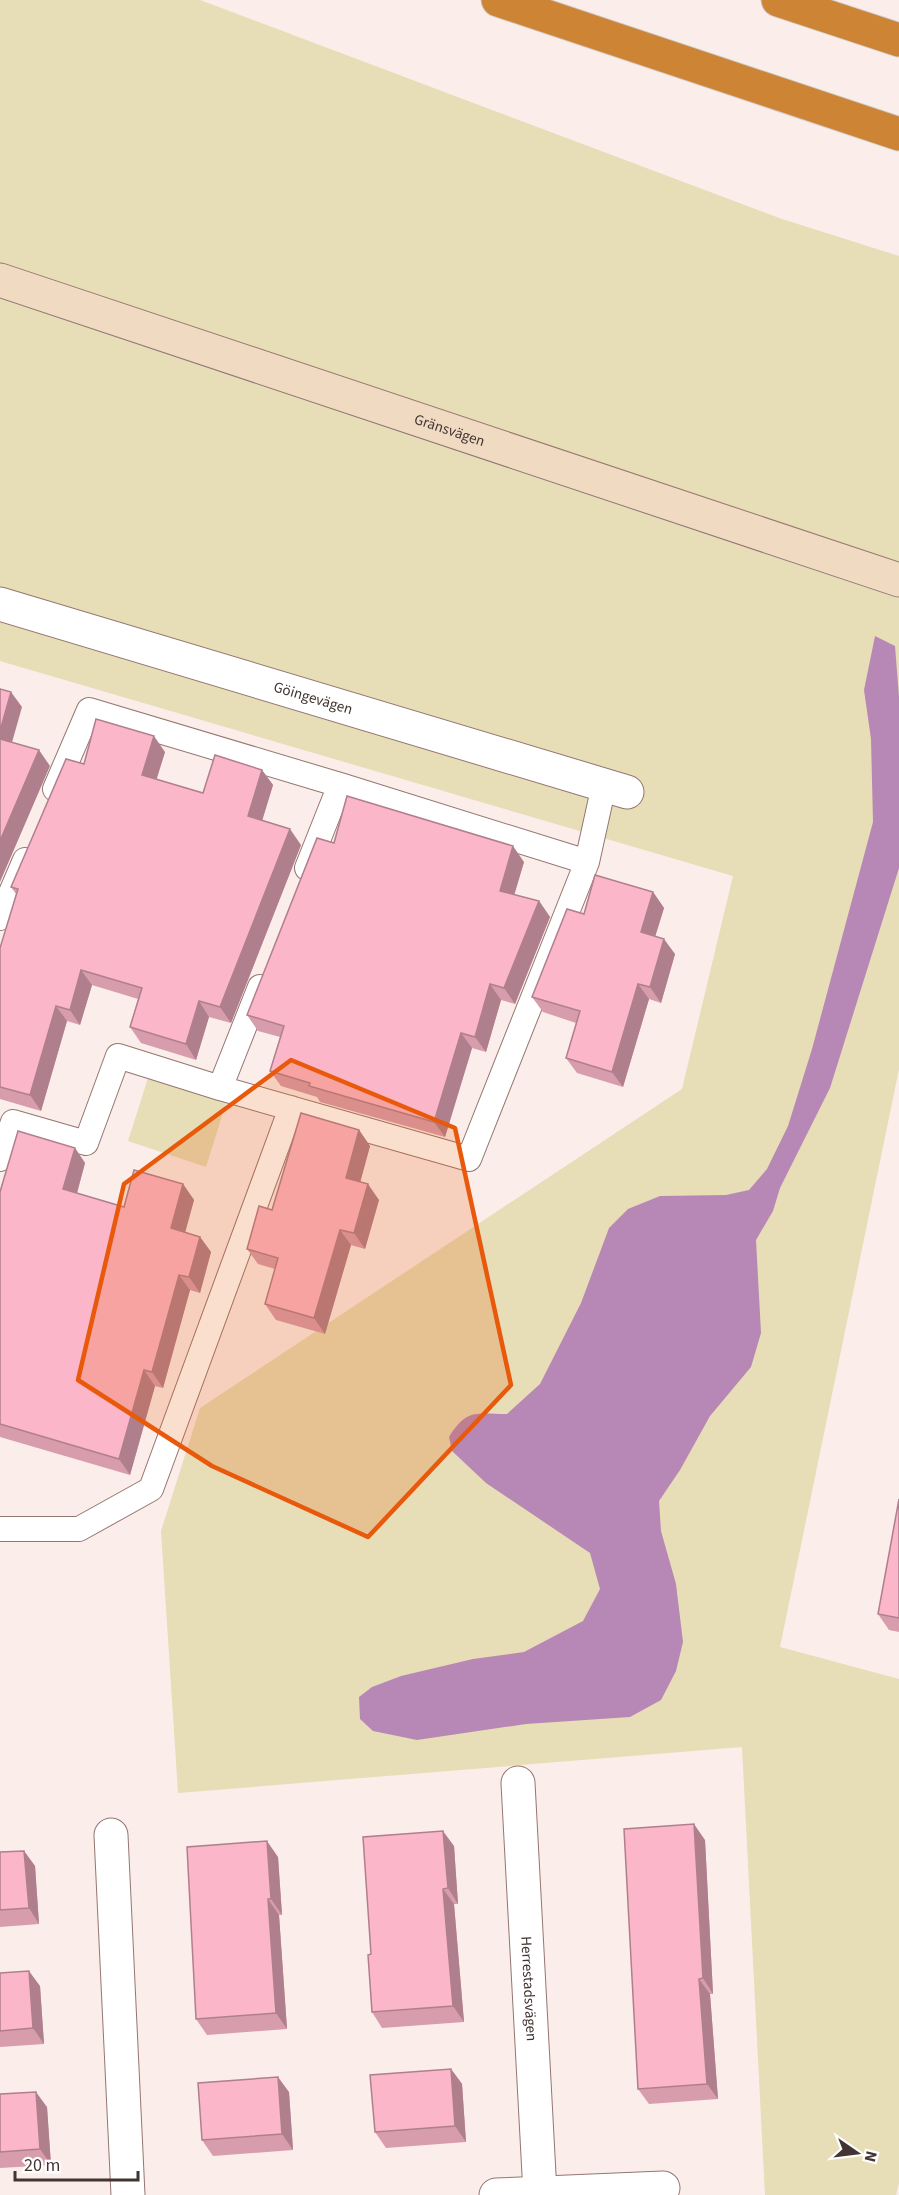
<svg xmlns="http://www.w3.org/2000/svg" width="899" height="2195" viewBox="0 0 899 2195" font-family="'Source Sans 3',sans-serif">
<rect width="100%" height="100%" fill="#fbedea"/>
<!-- green -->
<path fill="#e7ddb6" d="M 0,0 L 200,0 L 782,219 L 899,256 L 899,1069 L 780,1647 L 899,1679 L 899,2183 L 896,2195 L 765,2195 L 742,1747 L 178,1793 L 161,1531 L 200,1408 L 682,1089 L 733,876 L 0,661 Z
M 148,1078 L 226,1103 L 206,1167 L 128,1141 Z"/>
<!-- water -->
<path fill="#b788b5" d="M 875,636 L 895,646 L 899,697 L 899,868 L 830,1088 L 780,1188 L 773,1211 L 756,1240 L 761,1333 L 751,1367 L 710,1416 L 680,1470 L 659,1501 L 661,1531 L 676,1584 L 683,1642 L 676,1671 L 661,1700 L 630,1717 L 526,1724 L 417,1740 L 373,1731 L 360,1719 L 359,1697 L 372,1687 L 401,1676 L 473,1659 L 524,1652 L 583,1621 L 600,1589 L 590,1553 L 486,1483 L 452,1451 L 449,1437 C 467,1408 476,1414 507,1414 L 540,1384 L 581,1303 L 609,1228 L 628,1209 L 660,1196 L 726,1195 L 749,1190 L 767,1169 L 788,1126 L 812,1049 L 873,822 L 871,739 L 864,690 Z"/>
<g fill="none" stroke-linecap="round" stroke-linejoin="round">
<defs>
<path id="lane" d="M 55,789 L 89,710 L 340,785
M 307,868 L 340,785 L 587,862
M 0,918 L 25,860
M 220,1088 L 469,1159 L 587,862 L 604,785
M 0,1159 L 13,1122 L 86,1143 L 118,1056 L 220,1088 L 260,987
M 0,1529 L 79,1529 L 151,1489 L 291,1108"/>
<g id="street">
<path id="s1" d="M 0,604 L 627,792"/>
<path id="s2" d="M 518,1783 L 540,2193"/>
<path d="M 111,1835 L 128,2195"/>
<path d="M 496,2195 L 663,2188"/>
</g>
<g id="secondary">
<path id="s3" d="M 0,280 L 899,580"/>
</g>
<path id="highway" d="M 498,0 L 899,134
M 778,0 L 899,40"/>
</defs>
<!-- lane casing -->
<use href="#lane" stroke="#947670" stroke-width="26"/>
<!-- street casing -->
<use href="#street" stroke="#947670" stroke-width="35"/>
<!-- secondary casing -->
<use href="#secondary" stroke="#947670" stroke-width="35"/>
<!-- highway casing -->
<use href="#highway" stroke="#d1cece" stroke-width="35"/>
<!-- lane -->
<use href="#lane" stroke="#fff" stroke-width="24"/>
<!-- street -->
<use href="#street" stroke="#fff" stroke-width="33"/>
<!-- secondary -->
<use href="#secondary" stroke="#f0dac2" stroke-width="33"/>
<!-- highway -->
<use href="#highway" stroke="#cd8435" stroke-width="33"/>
</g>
<!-- wall -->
<path fill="#d89dad" d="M 165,752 L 156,779 L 203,793 L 262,770 L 273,785 L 262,820 L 301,845 L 231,1023 L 209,1017 L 196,1060 L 141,1043 L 130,1027 L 138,999 L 92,985 L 80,1025 L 67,1021 L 41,1111 L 0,1099 L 0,948 L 16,894 L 11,887 L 84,764 Z
M 334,843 L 524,862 L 514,894 L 539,901 L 550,917 L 515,1004 L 501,1000 L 486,1052 L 472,1048 L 445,1137 L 320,1102 L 317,1097 L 281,1086 L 270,1071 L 280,1037 L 258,1031 L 247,1015 Z
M 653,892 L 664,908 L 655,936 L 675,954 L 661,1003 L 649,999 L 623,1087 L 577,1073 L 566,1058 L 576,1023 L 543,1012 L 532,997 L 584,914 Z
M 359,1130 L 370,1146 L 360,1182 L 379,1200 L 365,1249 L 351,1245 L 325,1334 L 276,1320 L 265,1304 L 275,1269 L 258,1264 L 247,1249 L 272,1210 Z
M 75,1148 L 85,1163 L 77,1193 L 124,1207 L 183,1184 L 194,1200 L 185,1232 L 200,1237 L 211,1252 L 200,1293 L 190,1290 L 163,1388 L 155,1386 L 130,1475 L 0,1437 L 0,1192 Z
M 899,1499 L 899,1632 L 889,1630 L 878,1614 Z
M 705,1840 L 713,1994 L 710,1994 L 718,2099 L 649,2104 L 638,2089 Z
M 454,1846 L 458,1904 L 454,1904 L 464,2022 L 382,2028 L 372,2012 L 371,1954 Z
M 24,1851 L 35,1866 L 39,1924 L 0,1927 L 0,1852 Z
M 278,1857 L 282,1915 L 279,1915 L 287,2029 L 207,2035 L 196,2019 Z
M 0,1973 L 40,1986 L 44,2044 L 0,2047 Z
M 451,2069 L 462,2084 L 466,2142 L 386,2148 L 375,2132 Z
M 289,2092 L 293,2150 L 213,2156 L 202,2140 Z
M 0,2094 L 47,2107 L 51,2165 L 0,2168 Z"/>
<!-- shaded-wall -->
<path fill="#b07f8d" d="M 11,692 L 22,707 L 9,753 L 0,741 L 0,731 Z
M 154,736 L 165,752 L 153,791 L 142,775 Z
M 39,750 L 50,766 L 0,882 L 0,841 Z
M 262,770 L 273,785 L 259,831 L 248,816 Z
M 290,829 L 301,845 L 231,1023 L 220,1007 Z
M 513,846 L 524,862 L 511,906 L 500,891 Z
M 653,892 L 664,908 L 652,947 L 641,932 Z
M 539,901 L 550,917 L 515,1004 L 504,988 Z
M 664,939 L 675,954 L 661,1003 L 650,987 Z
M 81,970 L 92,985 L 80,1025 L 70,1010 Z
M 490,984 L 501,1000 L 486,1052 L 475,1037 Z
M 638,984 L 649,999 L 623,1087 L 612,1072 Z
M 199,1001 L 209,1017 L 196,1060 L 186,1044 Z
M 56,1006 L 67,1021 L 41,1111 L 30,1095 Z
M 461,1033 L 472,1048 L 445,1137 L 434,1122 Z
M 359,1130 L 370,1146 L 357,1194 L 346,1178 Z
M 75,1148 L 85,1163 L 74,1204 L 63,1189 Z
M 183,1184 L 194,1200 L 182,1244 L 171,1228 Z
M 368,1184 L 379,1200 L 365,1249 L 354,1233 Z
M 340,1230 L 351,1245 L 325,1334 L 314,1318 Z
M 200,1237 L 211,1252 L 200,1293 L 189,1277 Z
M 179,1275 L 190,1290 L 163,1388 L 152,1372 Z
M 144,1370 L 155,1386 L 130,1475 L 119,1459 Z
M 694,1824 L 705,1840 L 713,1994 L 703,1978 Z
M 443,1831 L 454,1846 L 458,1904 L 448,1888 Z
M 267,1841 L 278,1857 L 282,1915 L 271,1899 Z
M 24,1851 L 35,1866 L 39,1924 L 29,1908 Z
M 443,1889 L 454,1904 L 464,2022 L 453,2006 Z
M 268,1899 L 279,1915 L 287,2029 L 276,2013 Z
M 29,1971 L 40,1986 L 44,2044 L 33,2028 Z
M 699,1979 L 710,1994 L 718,2099 L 707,2084 Z
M 451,2069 L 462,2084 L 466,2142 L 455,2126 Z
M 278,2077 L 289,2092 L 293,2150 L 282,2134 Z
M 36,2092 L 47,2107 L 51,2165 L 40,2149 Z"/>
<!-- building -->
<path fill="#fbb6c9" stroke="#b07f8d" stroke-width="1.5" d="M 0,689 L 11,692 L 0,731 Z
M 96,719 L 154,736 L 142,775 L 203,793 L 215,755 L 262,770 L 248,816 L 290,829 L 220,1007 L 199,1001 L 186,1044 L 130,1027 L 142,988 L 81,970 L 70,1010 L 56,1006 L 30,1095 L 0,1087 L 0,948 L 18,889 L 11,887 L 66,759 L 84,764 Z
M 0,739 L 39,750 L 0,841 Z
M 347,796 L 513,846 L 500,891 L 539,901 L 504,988 L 490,984 L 475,1037 L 461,1033 L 434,1122 L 309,1086 L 310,1083 L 270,1071 L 284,1026 L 247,1015 L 317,838 L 334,843 Z
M 595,875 L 653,892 L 641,932 L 664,939 L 650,987 L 638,984 L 612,1072 L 566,1058 L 580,1011 L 532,997 L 567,909 L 584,914 Z
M 301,1113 L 359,1130 L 346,1178 L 368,1184 L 354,1233 L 340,1230 L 314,1318 L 265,1304 L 278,1258 L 247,1249 L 259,1206 L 272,1210 Z
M 18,1131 L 75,1148 L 63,1189 L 124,1207 L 134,1170 L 183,1184 L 171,1228 L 200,1237 L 189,1277 L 179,1275 L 152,1372 L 144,1370 L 119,1459 L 0,1424 L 0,1192 Z
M 899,1499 L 899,1618 L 878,1614 Z
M 694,1824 L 703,1978 L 699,1979 L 707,2084 L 638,2089 L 624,1829 Z
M 443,1831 L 448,1888 L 443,1889 L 453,2006 L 372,2012 L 368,1955 L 371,1954 L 363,1837 Z
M 267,1841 L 271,1899 L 268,1899 L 276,2013 L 196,2019 L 187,1847 Z
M 24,1851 L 29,1908 L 0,1910 L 0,1852 Z
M 29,1971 L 33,2028 L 0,2031 L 0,1973 Z
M 451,2069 L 455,2126 L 375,2132 L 370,2075 Z
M 278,2077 L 282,2134 L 202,2140 L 198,2083 Z
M 36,2092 L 40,2149 L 0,2152 L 0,2094 Z"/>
<!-- marked area -->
<path fill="#e8590c" fill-opacity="0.2" stroke="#e8590c" stroke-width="4.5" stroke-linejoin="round" d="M 291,1060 L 455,1128 L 511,1385 L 368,1537 L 212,1466 L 78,1380 L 124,1184 Z"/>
<g text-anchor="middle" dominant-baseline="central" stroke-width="6" stroke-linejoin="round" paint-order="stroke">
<!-- street labels -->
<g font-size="15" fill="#413431" stroke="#fefefe">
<text stroke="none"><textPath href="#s3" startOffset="474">Gränsvägen</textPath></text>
<text stroke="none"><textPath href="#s1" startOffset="327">Göingevägen</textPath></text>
<text stroke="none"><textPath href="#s2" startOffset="206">Herrestadsvägen</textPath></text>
</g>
</g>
<!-- north arrow -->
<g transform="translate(857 2153) rotate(104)" stroke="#fefefe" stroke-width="4.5" paint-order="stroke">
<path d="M0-4.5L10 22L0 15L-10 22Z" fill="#413431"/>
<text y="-9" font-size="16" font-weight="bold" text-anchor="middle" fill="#413431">N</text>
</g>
<!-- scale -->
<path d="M15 2171v9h123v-9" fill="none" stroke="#413431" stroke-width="3"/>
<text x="24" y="2171" font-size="18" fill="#413431" stroke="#fefefe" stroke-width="4.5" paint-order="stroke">20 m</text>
</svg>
